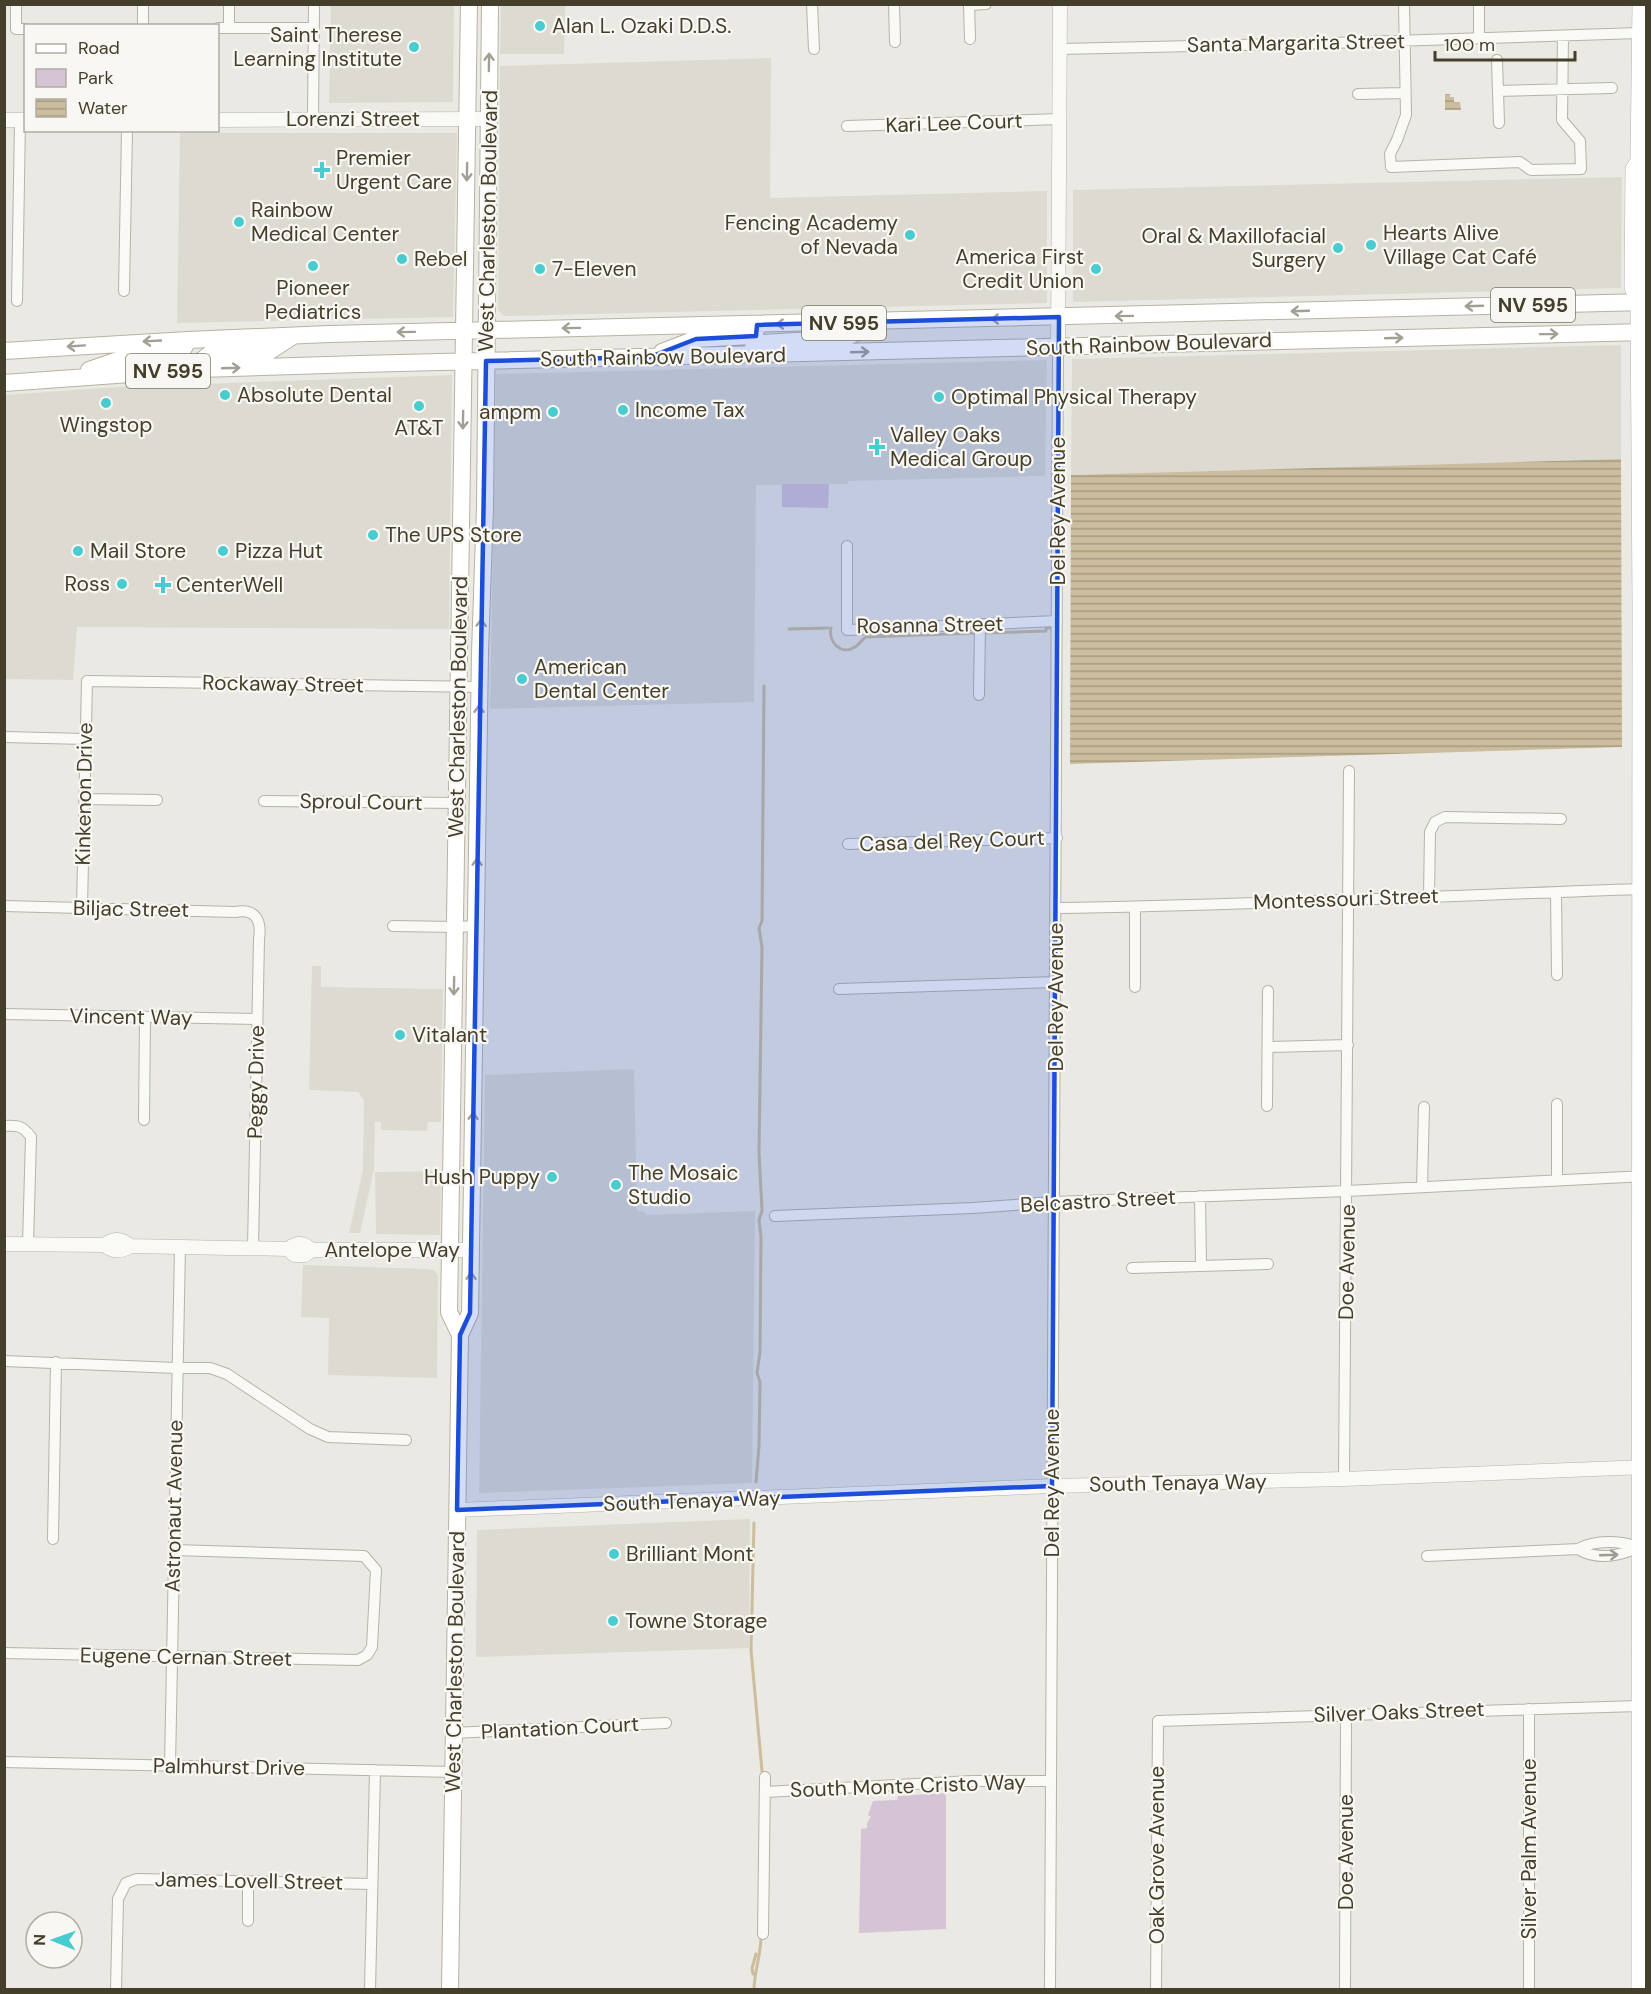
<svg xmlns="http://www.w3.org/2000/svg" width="1651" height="1994" viewBox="0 0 1651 1994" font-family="'DM Sans',sans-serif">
<defs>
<pattern id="water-rules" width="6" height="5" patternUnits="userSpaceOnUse" patternTransform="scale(1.5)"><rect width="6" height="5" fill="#cbbd9e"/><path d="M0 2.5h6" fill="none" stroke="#a69b81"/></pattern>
</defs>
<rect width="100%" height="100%" fill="#ebe9e3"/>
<!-- built -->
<path fill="#dddbd1" d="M 331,4 L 454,5 L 453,102 L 329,103 Z
M 501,5 L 565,5 L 564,54 L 500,54 Z
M 771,58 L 770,198 L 1047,191 L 1047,303 L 504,316 L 498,310 L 500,66 Z
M 180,133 L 457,133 L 453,317 L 177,323 Z
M 1622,177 L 1621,288 L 1073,302 L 1073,190 Z
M 1621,345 L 1621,459 L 1071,475 L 1072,359 Z
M 1047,360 L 1045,476 L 849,481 L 847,484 L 756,485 L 754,702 L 490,709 L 496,374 Z
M 452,375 L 449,629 L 77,627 L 73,680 L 5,679 L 5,395 L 117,387 Z
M 312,966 L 321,966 L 321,987 L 443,989 L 441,1122 L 428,1122 L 427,1131 L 381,1130 L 381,1122 L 375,1122 L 374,1169 L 360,1233 L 349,1233 L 363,1170 L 364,1100 L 358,1092 L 309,1090 Z
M 634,1069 L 637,1211 L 645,1212 L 646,1215 L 755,1211 L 752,1483 L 479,1493 L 485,1075 Z
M 441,1171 L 440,1235 L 376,1234 L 375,1172 Z
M 303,1265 L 429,1269 L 435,1271 L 438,1276 L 437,1378 L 328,1375 L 329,1318 L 301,1317 Z
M 750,1519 L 749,1648 L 476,1657 L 477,1530 Z"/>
<!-- green -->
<path fill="#d4c4d5" d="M 782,484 L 829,484 L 828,508 L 782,507 Z
M 945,1793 L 946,1797 L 946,1929 L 859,1933 L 861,1829 L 867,1828 L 867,1823 L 871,1817 L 868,1815 L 873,1801 L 897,1800 L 898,1796 Z"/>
<!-- water -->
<path fill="url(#water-rules)" d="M 1445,94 L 1450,94 L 1450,97 L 1454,97 L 1454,102 L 1460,102 L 1461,110 L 1445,110 Z
M 1621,459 L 1622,747 L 1070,764 L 1071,475 Z"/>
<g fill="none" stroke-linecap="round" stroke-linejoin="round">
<!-- stream -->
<path stroke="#cbbd9e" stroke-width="3" d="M 831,628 C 828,642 841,656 855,647 C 860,644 861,640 866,637 L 976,633
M 789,629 L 828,628
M 983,633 L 1046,631 L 1046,628 L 1050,628
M 756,1482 L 759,1446 L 760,1382 L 757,1373 L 760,1352 L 761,1237 L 759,1220 L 762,1211 L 759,1153 L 762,947 L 759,928 L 762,921 L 764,686
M 754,1523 L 751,1650 L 762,1771
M 753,1974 L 752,1968 L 756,1954
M 754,1990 C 754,1972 761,1955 761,1937"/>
<defs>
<path id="minor" d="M 16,4 L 16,29 L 26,29
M 812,4 L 814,49
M 894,4 L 895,42
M 969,4 L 970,39
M 1404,4 L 1406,115 L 1397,140 L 1390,154 L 1391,167 L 1520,162 L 1531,170 L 1581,169 L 1580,141 L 1562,120 L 1563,36
M 969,5 L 986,4
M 143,26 L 143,4
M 218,28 L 314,28
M 229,28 L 229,4
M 1479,38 L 1479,4
M 1060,49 L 1331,43 L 1639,33
M 1497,60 L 1499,123
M 1498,91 L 1612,88
M 1358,94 L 1405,93
M 313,119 L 314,4
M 847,126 L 1060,119
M 124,291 L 127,130
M 17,301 L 20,120
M 847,546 L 847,630 L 1057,621
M 979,695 L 980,624
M 4,737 L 86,739
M 84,799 L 157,800
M 264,801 L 457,803
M 848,844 L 1057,838
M 1556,892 L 1557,975
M 1429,896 L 1430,832 L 1435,822 L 1445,817 L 1561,819
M 4,906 L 235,912 C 255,908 262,920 259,939 L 253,1248
M 82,907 L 87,681 L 480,687
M 1057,908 C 1251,905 1445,896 1639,889
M 393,926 L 455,927 L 476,926
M 1135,987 L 1135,907
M 839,989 L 1056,982
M 4,1014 L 257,1019
M 1268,1047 L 1348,1045
M 1557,1104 L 1557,1180
M 1267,1106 L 1268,991
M 144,1120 L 145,1017
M 4,1126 C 18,1125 23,1126 31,1137 L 28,1244
M 1422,1187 L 1424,1107
M 1200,1196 L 1201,1265
M 775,1216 L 973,1208 L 1054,1202 L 1347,1191 L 1646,1176
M 1132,1268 L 1268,1264
M 4,1361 L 176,1368 L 210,1368 L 227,1374 L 310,1429 L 328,1437 L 406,1440
M 1344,1479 L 1349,771
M 53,1539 L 56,1362
M 1578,1549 C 1598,1561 1619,1556 1640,1547
M 1427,1556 L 1578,1549 C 1597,1539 1619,1541 1640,1547
M 4,1653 L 358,1660 L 367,1655 L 372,1647 L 376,1570 L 364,1556 L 174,1550
M 453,1733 L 666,1723
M 4,1762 L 453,1772
M 170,1766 L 180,1247
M 765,1792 L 972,1781 L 1051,1781
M 248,1921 L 248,1881
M 763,1934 L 765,1777
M 116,1990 L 118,1899 L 126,1883 L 137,1879 L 372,1884
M 370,1990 L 375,1770
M 1050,1990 L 1058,346
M 1156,1990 L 1158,1721 L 1639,1706
M 1345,1990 L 1346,1714
M 1529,1990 L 1529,1709"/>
<path id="tertiary" d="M 4,120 L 26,120
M 218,120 L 488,119
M 1058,346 L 1060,4
M 4,1244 L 104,1245 C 114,1252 120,1252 131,1246 L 288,1249 C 297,1242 303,1242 312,1250
M 104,1245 C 115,1238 120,1238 131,1246
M 288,1249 L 294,1255 L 305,1255 L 312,1250 L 471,1250
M 457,1510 L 1052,1486 L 1344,1479 L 1646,1467"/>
<path id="secondary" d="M 1638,303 L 1643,287 L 1644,171
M 1639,1990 L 1640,603 L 1638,303 L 1632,287 L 1633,169 L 1638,161 L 1640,4"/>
<path id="primary" d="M 4,351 L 188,340 L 329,334 L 1646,302
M 662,352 L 696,339 L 752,336 L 755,334 L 757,325
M 751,354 L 753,348 L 761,343 L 845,338 L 873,325
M 200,369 L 202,360 L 210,354 L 270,351 L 293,336
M 89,370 L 121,359 L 174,356 L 182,352 L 188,340
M 4,383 L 200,369 L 360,364 L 1646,332
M 460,1335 L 449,1312 L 469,4
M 450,1990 L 460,1335 L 470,1313 L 480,653 L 485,507 L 490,4"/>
</defs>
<!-- minor casing -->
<use href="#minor" stroke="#b6b3a8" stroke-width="12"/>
<!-- tertiary casing -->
<use href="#tertiary" stroke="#b6b3a8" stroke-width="15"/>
<!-- secondary casing -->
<use href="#secondary" stroke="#b6b3a8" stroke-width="16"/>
<!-- primary casing -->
<use href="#primary" stroke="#b7b3a2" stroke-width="18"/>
<!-- minor -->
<use href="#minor" stroke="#f9f9f6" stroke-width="10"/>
<!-- tertiary -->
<use href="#tertiary" stroke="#f9f9f6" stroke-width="14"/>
<!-- secondary -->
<use href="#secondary" stroke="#fff" stroke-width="15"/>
<!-- primary -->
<use href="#primary" stroke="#fff" stroke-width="16"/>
</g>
<!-- one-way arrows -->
<defs><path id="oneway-shaft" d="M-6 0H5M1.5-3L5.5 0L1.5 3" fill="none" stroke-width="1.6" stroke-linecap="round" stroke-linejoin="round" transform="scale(1.5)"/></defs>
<g stroke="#a29f94">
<use href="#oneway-shaft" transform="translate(489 62) rotate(-89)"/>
<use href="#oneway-shaft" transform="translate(467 172) rotate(91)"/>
<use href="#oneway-shaft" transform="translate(1474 306) rotate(178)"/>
<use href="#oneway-shaft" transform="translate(1300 311) rotate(178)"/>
<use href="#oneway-shaft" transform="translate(1124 316) rotate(179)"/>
<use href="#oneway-shaft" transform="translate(1000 319) rotate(179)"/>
<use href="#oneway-shaft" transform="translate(785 324) rotate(179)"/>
<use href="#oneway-shaft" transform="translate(571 328) rotate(179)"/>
<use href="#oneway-shaft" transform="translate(406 332) rotate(179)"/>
<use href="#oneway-shaft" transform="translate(1549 334) rotate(-1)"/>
<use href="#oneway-shaft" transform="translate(1394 338) rotate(-2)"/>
<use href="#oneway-shaft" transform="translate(152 341) rotate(177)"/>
<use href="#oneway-shaft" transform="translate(76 346) rotate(176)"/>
<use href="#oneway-shaft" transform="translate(860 352) rotate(-2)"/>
<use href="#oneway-shaft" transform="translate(231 368) rotate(-2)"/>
<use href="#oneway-shaft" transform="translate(463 420) rotate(91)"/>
<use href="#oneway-shaft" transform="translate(481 628) rotate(-88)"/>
<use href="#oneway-shaft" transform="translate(479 714) rotate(-90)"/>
<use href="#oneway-shaft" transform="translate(477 867) rotate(-89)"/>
<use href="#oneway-shaft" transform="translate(454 986) rotate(91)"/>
<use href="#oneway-shaft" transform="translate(473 1121) rotate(-89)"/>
<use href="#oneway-shaft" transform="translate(471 1281) rotate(-89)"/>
</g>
<use stroke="#9e9c90" href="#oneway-shaft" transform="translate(1609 1555) rotate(-2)"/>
<!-- marked area -->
<path fill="#1d4ed8" fill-opacity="0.2" stroke="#1d4ed8" stroke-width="4.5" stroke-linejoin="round" d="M 1059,317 L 1052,1486 L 457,1510 L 460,1335 L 470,1313 L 486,361 L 650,357 L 696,339 L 756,336 L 757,325 Z"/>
<!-- markers -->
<g fill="#48ccd0" stroke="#f8f7f3" stroke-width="2">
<circle cx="540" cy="26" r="6"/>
<circle cx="414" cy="47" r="6"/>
<path d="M319 161h6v6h6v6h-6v6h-6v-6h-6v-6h6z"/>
<circle cx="239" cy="222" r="6"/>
<circle cx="910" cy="235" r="6"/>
<circle cx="1371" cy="245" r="6"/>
<circle cx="1338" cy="248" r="6"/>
<circle cx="402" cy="259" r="6"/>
<circle cx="313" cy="266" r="6"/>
<circle cx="540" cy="269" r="6"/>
<circle cx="1096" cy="269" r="6"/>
<circle cx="225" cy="395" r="6"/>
<circle cx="939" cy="397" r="6"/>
<circle cx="106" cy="403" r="6"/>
<circle cx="419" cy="406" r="6"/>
<circle cx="623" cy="410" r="6"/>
<circle cx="553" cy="412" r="6"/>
<path d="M874 438h6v6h6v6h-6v6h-6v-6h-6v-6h6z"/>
<circle cx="373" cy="535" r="6"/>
<circle cx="78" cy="551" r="6"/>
<circle cx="223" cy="551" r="6"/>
<circle cx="122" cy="584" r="6"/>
<path d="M160 576h6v6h6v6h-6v6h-6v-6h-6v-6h6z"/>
<circle cx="522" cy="679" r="6"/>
<circle cx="400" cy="1035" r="6"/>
<circle cx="552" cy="1177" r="6"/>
<circle cx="616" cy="1185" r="6"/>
<circle cx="614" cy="1554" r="6"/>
<circle cx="613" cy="1621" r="6"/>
</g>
<g text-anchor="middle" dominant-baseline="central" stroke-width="4.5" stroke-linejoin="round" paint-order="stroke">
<!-- shield labels -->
<g fill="#f8f7f3" stroke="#7a7666" stroke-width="1.5">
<rect x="1491" y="288" width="84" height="34" rx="4.5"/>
<rect x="802" y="306" width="84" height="34" rx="4.5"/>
<rect x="126" y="354" width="84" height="34" rx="4.5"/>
</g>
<g font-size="20" font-weight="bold" fill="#443f2a">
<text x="1533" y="305">NV 595</text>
<text x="844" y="323">NV 595</text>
<text x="168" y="371">NV 595</text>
</g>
<!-- poi labels -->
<g font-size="21" fill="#443f2a" stroke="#f8f7f3" text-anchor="start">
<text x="552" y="26">Alan L. Ozaki D.D.S.</text>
<text x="402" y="35" text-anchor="end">Saint Therese<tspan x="402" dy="24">Learning Institute</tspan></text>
<text x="336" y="158">Premier<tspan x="336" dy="24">Urgent Care</tspan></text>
<text x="251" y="210">Rainbow<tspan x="251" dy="24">Medical Center</tspan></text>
<text x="898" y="223" text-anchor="end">Fencing Academy<tspan x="898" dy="24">of Nevada</tspan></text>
<text x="1383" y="233">Hearts Alive<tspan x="1383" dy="24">Village Cat Café</tspan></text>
<text x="1326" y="236" text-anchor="end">Oral &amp; Maxillofacial<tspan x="1326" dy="24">Surgery</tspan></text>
<text x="1084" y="257" text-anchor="end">America First<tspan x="1084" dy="24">Credit Union</tspan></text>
<text x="414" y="259">Rebel</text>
<text x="552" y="269">7-Eleven</text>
<text x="313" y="288" text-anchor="middle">Pioneer<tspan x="313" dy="24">Pediatrics</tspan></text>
<text x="237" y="395">Absolute Dental</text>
<text x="951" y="397">Optimal Physical Therapy</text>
<text x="635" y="410">Income Tax</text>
<text x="541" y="412" text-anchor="end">ampm</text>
<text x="106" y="425" text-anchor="middle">Wingstop</text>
<text x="419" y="428" text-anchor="middle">AT&amp;T</text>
<text x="890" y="435">Valley Oaks<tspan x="890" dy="24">Medical Group</tspan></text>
<text x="385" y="535">The UPS Store</text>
<text x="90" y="551">Mail Store</text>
<text x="235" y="551">Pizza Hut</text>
<text x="110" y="584" text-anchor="end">Ross</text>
<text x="176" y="585">CenterWell</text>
<text x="534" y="667">American<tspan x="534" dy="24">Dental Center</tspan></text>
<text x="412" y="1035">Vitalant</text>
<text x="628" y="1173">The Mosaic<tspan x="628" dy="24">Studio</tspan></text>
<text x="540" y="1177" text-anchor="end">Hush Puppy</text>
<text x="626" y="1554">Brilliant Mont</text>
<text x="625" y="1621">Towne Storage</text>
</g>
<!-- street labels -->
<g font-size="21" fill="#443f2a" stroke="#f8f7f3">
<text transform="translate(1296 43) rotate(-1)">Santa Margarita Street</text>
<text x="353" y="119">Lorenzi Street</text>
<text transform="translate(954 123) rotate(-2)">Kari Lee Court</text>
<text transform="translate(488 221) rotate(-89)">West Charleston Boulevard</text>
<text transform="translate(1149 344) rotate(-2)">South Rainbow Boulevard</text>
<text transform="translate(663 357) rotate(-1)">South Rainbow Boulevard</text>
<text transform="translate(1058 511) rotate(-90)">Del Rey Avenue</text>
<text transform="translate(930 625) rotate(-1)">Rosanna Street</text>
<text transform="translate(283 684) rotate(1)">Rockaway Street</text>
<text transform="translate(458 707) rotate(-89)">West Charleston Boulevard</text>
<text transform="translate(84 794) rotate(-89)">Kinkenon Drive</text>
<text transform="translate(361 802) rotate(1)">Sproul Court</text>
<text transform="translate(952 841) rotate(-2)">Casa del Rey Court</text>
<text transform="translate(1346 899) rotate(-2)">Montessouri Street</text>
<text transform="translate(131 909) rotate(1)">Biljac Street</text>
<text transform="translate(1056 997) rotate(-90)">Del Rey Avenue</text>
<text transform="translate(131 1017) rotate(1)">Vincent Way</text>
<text transform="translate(256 1082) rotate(-89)">Peggy Drive</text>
<text transform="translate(1098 1201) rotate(-3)">Belcastro Street</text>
<text x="392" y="1250">Antelope Way</text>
<text transform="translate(1347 1262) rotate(-89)">Doe Avenue</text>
<text transform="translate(1052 1483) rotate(-90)">Del Rey Avenue</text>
<text transform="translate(1178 1483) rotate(-1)">South Tenaya Way</text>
<text transform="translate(692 1501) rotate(-2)">South Tenaya Way</text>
<text transform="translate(174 1506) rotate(-89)">Astronaut Avenue</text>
<text transform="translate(186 1657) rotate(1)">Eugene Cernan Street</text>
<text transform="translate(455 1662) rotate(-89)">West Charleston Boulevard</text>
<text transform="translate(1399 1712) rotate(-2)">Silver Oaks Street</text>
<text transform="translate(560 1728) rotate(-3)">Plantation Court</text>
<text transform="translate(229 1767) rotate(1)">Palmhurst Drive</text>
<text transform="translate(908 1786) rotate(-2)">South Monte Cristo Way</text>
<text transform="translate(1529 1849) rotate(-90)">Silver Palm Avenue</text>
<text transform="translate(1346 1852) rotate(-90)">Doe Avenue</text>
<text transform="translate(1157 1855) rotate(-90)">Oak Grove Avenue</text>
<text transform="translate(249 1881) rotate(1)">James Lovell Street</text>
</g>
</g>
<!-- border -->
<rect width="1651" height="1994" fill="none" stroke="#443f2a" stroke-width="12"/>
<!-- legend -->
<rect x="24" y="24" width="195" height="108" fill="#f8f7f3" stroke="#b0ada3" stroke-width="1.5"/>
<rect x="36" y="44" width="30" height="9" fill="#ffffff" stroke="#b0ada3" stroke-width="1.5"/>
<text x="78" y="54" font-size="18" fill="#443f2a">Road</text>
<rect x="36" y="69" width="30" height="18" fill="#d4c4d5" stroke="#b0ada3" stroke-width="1.5"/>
<text x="78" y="84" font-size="18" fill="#443f2a">Park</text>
<rect x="36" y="99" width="30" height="18" fill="url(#water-rules)" stroke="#b0ada3" stroke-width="1.5"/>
<text x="78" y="114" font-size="18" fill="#443f2a">Water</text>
<!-- north arrow -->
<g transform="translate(54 1940) rotate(271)"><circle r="28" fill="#f8f7f3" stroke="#b0ada3" stroke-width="1.5"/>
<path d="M0-4.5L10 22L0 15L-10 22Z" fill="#48ccd0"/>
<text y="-9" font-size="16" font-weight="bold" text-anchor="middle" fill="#443f2a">N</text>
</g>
<!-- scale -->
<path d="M1435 51v9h140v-9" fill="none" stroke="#443f2a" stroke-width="3"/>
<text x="1444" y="51" font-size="18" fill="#443f2a" stroke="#f8f7f3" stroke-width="4.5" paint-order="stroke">100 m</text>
</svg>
